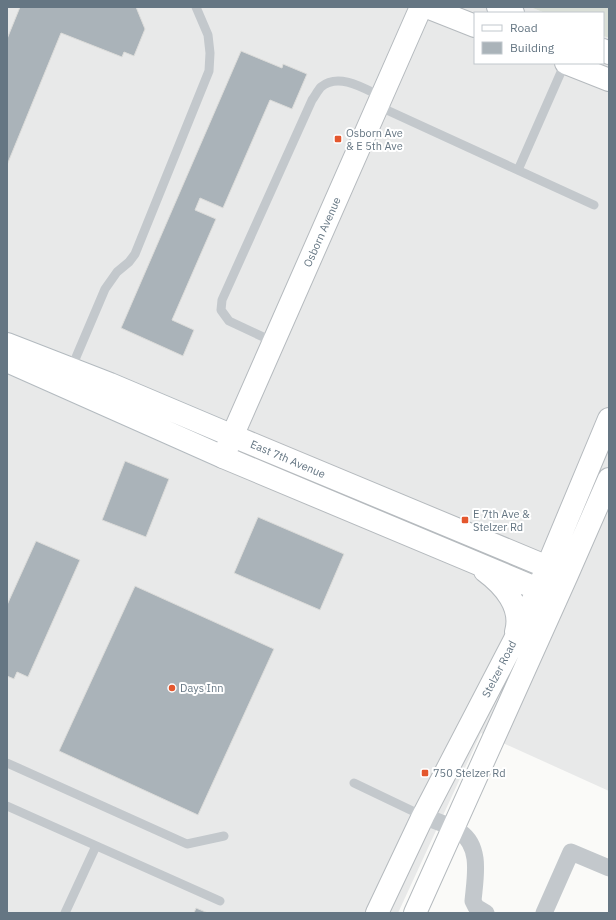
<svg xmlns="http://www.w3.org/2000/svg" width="616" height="920" viewBox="0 0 616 920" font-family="'IBM Plex Sans',sans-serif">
<rect width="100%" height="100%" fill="#fafaf8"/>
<!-- built -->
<path fill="#e8e9e9" d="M 7,7 L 530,7 L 545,13 L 475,13 L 475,63 L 603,63 L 603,36 L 609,38 L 609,791 L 481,733 L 398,913 L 7,913 Z"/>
<!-- green -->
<path fill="#dadfd7" d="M 530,7 L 609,7 L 609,38 L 603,36 L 603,13 L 545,13 Z"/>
<!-- building -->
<path fill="#aab3b9" stroke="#dcdcda" d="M 20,7 L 136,7 L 145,29 L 134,56 L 124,52 L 122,57 L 61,33 L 7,165 L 7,39 Z
M 241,51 L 282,68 L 283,64 L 307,74 L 292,109 L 270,100 L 223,208 L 200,198 L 195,210 L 216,219 L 172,320 L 194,330 L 183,356 L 121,328 Z
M 125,461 L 169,479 L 146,537 L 102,520 Z
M 258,517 L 344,554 L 320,610 L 234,573 Z
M 36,541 L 80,560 L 28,677 L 17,672 L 14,679 L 7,676 L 7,605 Z
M 135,586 L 274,649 L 198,815 L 59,751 Z
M 196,908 L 208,913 L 194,913 Z"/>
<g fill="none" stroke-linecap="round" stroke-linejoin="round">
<defs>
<path id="secondary" d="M 7,344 L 110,384 L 233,436
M 7,361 L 223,457"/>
<path id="primary" d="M 421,7 L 223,457 L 557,597
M 427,7 L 475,26
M 498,7 L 513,13
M 603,50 L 609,53
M 566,63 L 609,80
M 233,436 L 562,573
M 485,571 C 504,585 523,607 516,632
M 377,913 L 423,816 L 514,641 L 538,589 L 609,419
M 415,913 L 567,575 L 609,479"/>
</defs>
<!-- secondary casing -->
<use href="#secondary" stroke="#b3babf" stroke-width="24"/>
<!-- primary casing -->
<use href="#primary" stroke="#b5babe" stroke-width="24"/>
<!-- lane -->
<path stroke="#c3c8cc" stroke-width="9" d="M 378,106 L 594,205
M 518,170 L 565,63
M 274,342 L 229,321 L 221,310 L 222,300 L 312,100 C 315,96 318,90 321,87 C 339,72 365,89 382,97
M 71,369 L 105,289 L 117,272 L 129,262 L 135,254 L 209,71 L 210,53 L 208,35 L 196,7
M 7,763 L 187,844 L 224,836
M 354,783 L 423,816
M 7,806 L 220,901
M 65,913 L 96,846"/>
<!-- street -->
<path stroke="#c3c8cc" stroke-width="17" d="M 423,816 C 435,821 449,825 460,832 C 482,847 475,878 473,901 L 476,907 L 486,913
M 544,913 L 571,852 L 609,868"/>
<!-- secondary -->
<use href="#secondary" stroke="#fff" stroke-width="22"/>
<!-- primary -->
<use href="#primary" stroke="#fff" stroke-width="22"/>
</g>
<!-- markers -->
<g fill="#e4572e" stroke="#fff" stroke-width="1.5">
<rect x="334" y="135" width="8" height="8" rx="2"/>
<rect x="461" y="516" width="8" height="8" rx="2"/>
<circle cx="172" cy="688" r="4"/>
<rect x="421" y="769" width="8" height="8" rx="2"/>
</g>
<g text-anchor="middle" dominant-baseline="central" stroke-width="4" stroke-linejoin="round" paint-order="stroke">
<!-- poi labels -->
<g font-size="11" fill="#657683" stroke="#fff" text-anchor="start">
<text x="346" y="133">Osborn Ave<tspan x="346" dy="13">&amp; E 5th Ave</tspan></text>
<text x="473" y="514">E 7th Ave &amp;<tspan x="473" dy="13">Stelzer Rd</tspan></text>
<text x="180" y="688">Days Inn</text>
<text x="433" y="773">750 Stelzer Rd</text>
</g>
<!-- street labels -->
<g font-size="11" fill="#657683" stroke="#fff">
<text transform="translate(322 232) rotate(-66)">Osborn Avenue</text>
<text transform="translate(288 459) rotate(23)">East 7th Avenue</text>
<text transform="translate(499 669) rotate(-63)">Stelzer Road</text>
</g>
</g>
<!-- border -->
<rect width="616" height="920" fill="none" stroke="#657683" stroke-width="16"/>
<!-- legend -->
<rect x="474" y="12" width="130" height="52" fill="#ffffff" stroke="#c1c8cd"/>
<rect x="482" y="25" width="20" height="6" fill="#ffffff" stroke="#c1c8cd"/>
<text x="510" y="32" font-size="12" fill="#657683">Road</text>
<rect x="482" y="42" width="20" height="12" fill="#aab3b9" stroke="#c1c8cd"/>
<text x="510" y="52" font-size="12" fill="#657683">Building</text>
</svg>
